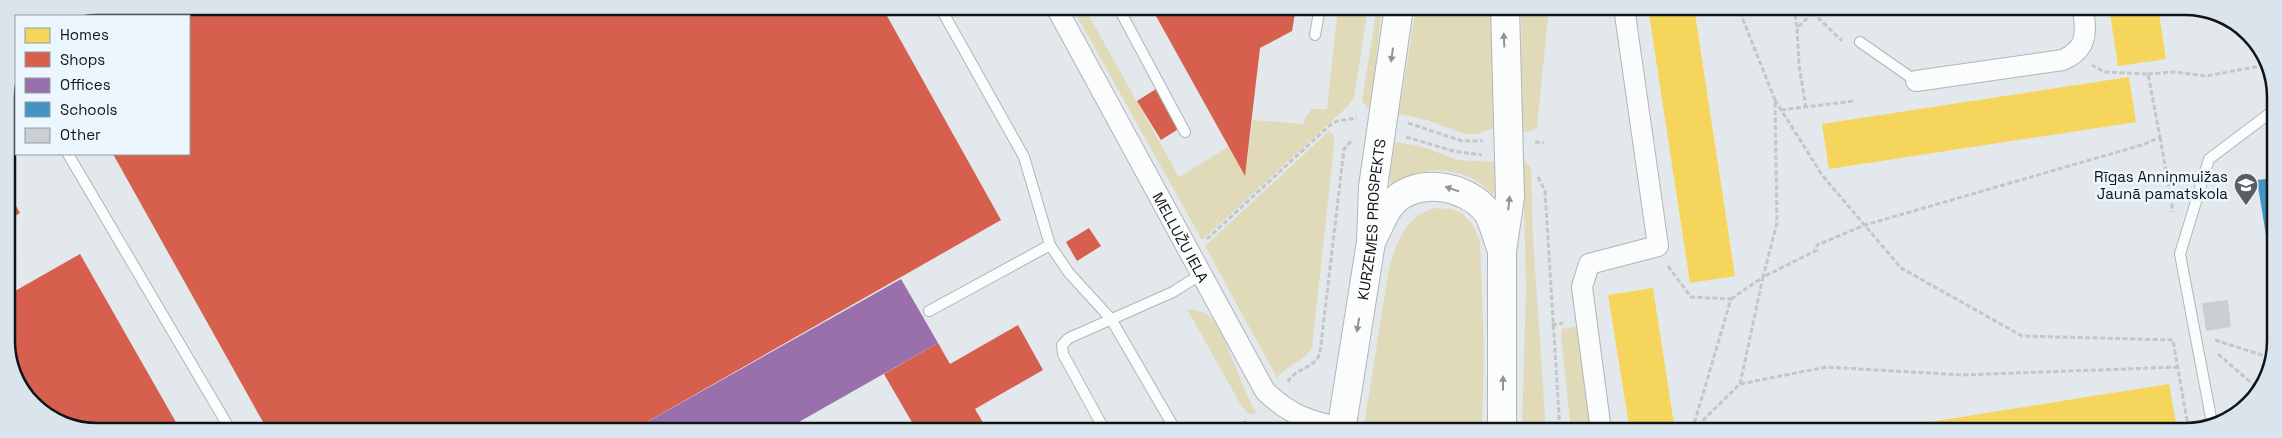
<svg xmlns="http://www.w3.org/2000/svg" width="2282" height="438" viewBox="0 0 2282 438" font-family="'Space Grotesk',sans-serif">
<rect width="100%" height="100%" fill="#e2e8ec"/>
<!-- green -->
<path fill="#e0dab9" d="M 1072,7 L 1084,7 L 1179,177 L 1228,147 L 1245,175 L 1253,120 L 1304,124 L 1305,118 L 1312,109 L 1327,109 L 1338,7 L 1368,7 L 1354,98 L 1347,107 L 1202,240 Z
M 1377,7 L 1382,7 L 1371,106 L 1367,108 L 1362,100 Z
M 1416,7 L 1492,7 L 1493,128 L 1477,134 L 1465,134 L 1427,120 L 1399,114 Z
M 1521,7 L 1549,7 L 1537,127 L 1532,131 L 1522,132 Z
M 1329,131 L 1334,135 L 1334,146 L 1312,347 C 1306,361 1287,364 1277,378 L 1205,246 Z
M 1395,142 L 1420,146 L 1458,160 L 1494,162 L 1496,192 L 1492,194 C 1472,170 1436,165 1409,176 C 1402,178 1397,182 1391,184 L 1389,180 Z
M 1523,160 L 1531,168 L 1533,239 L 1546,431 L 1522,431 L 1526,287 Z
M 1437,208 L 1451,209 L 1463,214 L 1472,224 L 1480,241 L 1484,349 L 1482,431 L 1363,431 L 1389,269 C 1397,241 1406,214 1437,208 Z
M 1187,309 C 1195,310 1203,311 1209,316 C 1226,330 1240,389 1257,413 L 1249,414 L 1241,405 Z
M 1579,326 L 1595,431 L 1571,431 L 1561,335 L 1562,329 Z"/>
<!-- homes -->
<path fill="#f6d55c" d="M 1648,7 L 1694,7 L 1735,276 L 1690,283 Z
M 2109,7 L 2158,7 L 2166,59 L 2118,66 Z
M 2129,77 L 2136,122 L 1829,169 L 1822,124 Z
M 1653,288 L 1675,431 L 1630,431 L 1608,295 Z
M 2169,384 L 2177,429 L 2162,432 L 1873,431 Z"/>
<!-- shops -->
<path fill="#d6604d" d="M 97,6 L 882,7 L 1001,220 L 631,431 L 268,431 L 113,154 L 189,154 L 189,16 L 57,16 L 62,13 Z
M 1151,7 L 1296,7 L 1292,31 L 1260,48 L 1245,176 Z
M 1156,89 L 1180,128 L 1161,140 L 1137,101 Z
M 7,190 L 20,213 L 8,220 Z
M 1089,228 L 1101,246 L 1077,261 L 1066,242 Z
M 80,254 L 181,431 L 85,431 L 37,409 L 9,365 L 8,295 Z
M 1018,325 L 1043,370 L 975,409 L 988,431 L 917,431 L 884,374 L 938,343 L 950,364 Z"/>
<!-- offices -->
<path fill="#9970ab" d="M 901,279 L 938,343 L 783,431 L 631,431 Z"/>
<!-- schools -->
<path fill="#4393c3" d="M 2274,178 L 2275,285 L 2274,285 L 2257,180 Z"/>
<!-- building -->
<path fill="#cacfd3" d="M 2228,300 L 2231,327 L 2206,331 L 2202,303 Z"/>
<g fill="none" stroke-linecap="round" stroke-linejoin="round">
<defs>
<path id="service" d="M 940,7 L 1024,157 L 1050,245 L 1069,273 L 1111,319 L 1176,431
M 1118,7 L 1185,132
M 1315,35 L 1320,7
M 1860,42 L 1916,81
M 14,61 L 16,66
M 68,154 L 231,431
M 929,311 L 1050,245
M 2212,423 L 2180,254 L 2209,159 L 2274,110
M 1105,431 L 1063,354 L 1062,345 L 1069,338 L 1173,292 L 1203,273"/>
<g id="minor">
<path id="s1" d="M 1056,7 L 1265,391 C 1290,415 1308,421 1342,428"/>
<path d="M 1916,81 L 2063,60 C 2089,48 2086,32 2083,7"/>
<path d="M 1601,431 L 1582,287 L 1589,264 L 1658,246 L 1624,7"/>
</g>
<g id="secondary">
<path d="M 1373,238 C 1378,228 1383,216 1389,207 C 1412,175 1467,184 1488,213 C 1494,223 1497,239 1502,250"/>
<path id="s2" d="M 1341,431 L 1371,242 L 1373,187 L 1399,7"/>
<path d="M 1502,431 L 1502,251 L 1510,197 L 1505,7"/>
</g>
</defs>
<!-- service casing -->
<use href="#service" stroke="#b0b5b8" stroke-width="12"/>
<!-- minor casing -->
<use href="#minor" stroke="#b0b5b8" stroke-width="22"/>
<!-- secondary casing -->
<use href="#secondary" stroke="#b0b5b8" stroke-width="30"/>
<!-- path -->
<path stroke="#c4c6c7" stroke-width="3" stroke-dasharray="5 2.5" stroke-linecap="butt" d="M 1794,7 L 1797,28
M 1807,7 L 1842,41
M 2263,59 L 2264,65
M 2148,74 L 2174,72 L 2206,76 L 2266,65
M 1775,100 L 1822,175 L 1901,268 L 2022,336 L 2173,340 L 2189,432
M 1806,108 L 1799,65 L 1797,28 L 1819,7
M 1781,110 L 1854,101
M 1408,123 L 1462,141 L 1483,141
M 1406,137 L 1453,151 L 1482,155
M 2160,137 L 2173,212
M 1535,142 L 1544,143
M 1538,177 L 1545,191 L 1560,431
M 1207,239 L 1329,126 L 1337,121 L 1357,118
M 1668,266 L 1691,297 L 1731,299 L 1692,431
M 1731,299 L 1763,277 L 1777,223 L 1775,100 L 1738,7
M 1552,325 L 1563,323
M 2215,340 L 2268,357 L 2273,357
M 2218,354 L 2257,388
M 1288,382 C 1296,367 1314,370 1320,353 L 1344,149 L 1352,140
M 1740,384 L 1763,277 L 1817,250 L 1817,245 L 1865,225 L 2145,144 L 2160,137 L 2148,74 L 2104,72 L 2092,65
M 1229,431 L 1247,421
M 1263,431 L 1266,422
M 1692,431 L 1740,384 L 1826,367 L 1963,375 L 2178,367"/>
<!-- service -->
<use href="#service" stroke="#fbfcfc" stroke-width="10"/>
<!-- minor -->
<use href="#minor" stroke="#fbfcfc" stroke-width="20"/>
<!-- secondary -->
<use href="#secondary" stroke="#fbfcfc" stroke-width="28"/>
</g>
<!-- one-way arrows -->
<defs><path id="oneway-solid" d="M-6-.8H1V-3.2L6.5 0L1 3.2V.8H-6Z" transform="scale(1.25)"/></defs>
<g fill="#919495">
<use href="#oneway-solid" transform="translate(1504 40) rotate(-92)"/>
<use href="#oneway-solid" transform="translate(1392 55) rotate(98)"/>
<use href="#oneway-solid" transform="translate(1452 189) rotate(-161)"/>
<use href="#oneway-solid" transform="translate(1509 203) rotate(-84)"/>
<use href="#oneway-solid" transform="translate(1358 325) rotate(99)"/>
<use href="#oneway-solid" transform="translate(1503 383) rotate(-90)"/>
</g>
<!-- icons -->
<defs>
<symbol id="school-pin" viewBox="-11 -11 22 30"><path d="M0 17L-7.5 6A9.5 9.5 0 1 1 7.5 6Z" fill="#5a5e62" stroke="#ebf6fe"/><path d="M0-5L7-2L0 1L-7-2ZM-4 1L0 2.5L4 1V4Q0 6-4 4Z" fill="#fff"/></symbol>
</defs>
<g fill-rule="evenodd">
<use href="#school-pin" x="2232" y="171" width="28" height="38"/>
</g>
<g text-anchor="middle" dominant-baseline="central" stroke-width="5" stroke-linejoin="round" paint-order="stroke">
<!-- poi labels -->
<g font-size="15" fill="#101417" stroke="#ebf6fe" text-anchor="end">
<text x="2228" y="176">Rīgas Anniņmuižas<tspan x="2228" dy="17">Jaunā pamatskola</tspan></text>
</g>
<!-- street labels -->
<g font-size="15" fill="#101417" stroke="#ebf6fe">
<text stroke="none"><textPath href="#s2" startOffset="214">KURZEMES PROSPEKTS</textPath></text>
<text stroke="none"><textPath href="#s1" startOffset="262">MELLUŽU IELA</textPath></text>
</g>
</g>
<!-- crop -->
<path d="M0 0H2282V438H0ZM97 15H2185A82 82 0 0 1 2267 97V341A82 82 0 0 1 2185 423H97A82 82 0 0 1 15 341V97A82 82 0 0 1 97 15Z" fill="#d9e4ec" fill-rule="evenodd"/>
<path fill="none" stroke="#101417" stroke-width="2.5" d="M97 15H2185A82 82 0 0 1 2267 97V341A82 82 0 0 1 2185 423H97A82 82 0 0 1 15 341V97A82 82 0 0 1 97 15Z"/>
<!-- legend -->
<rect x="15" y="15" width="175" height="140" fill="#ebf6fe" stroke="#939ca2"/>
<rect x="25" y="28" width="25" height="15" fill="#f6d55c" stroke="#939ca2"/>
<text x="60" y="40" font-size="15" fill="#101417">Homes</text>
<rect x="25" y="52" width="25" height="15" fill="#d6604d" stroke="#939ca2"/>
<text x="60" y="65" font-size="15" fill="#101417">Shops</text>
<rect x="25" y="78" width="25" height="15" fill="#9970ab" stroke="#939ca2"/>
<text x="60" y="90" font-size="15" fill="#101417">Offices</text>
<rect x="25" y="102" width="25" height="15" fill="#4393c3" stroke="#939ca2"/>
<text x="60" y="115" font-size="15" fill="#101417">Schools</text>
<rect x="25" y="128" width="25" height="15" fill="#cacfd3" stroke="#939ca2"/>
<text x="60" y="140" font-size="15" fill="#101417">Other</text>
</svg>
